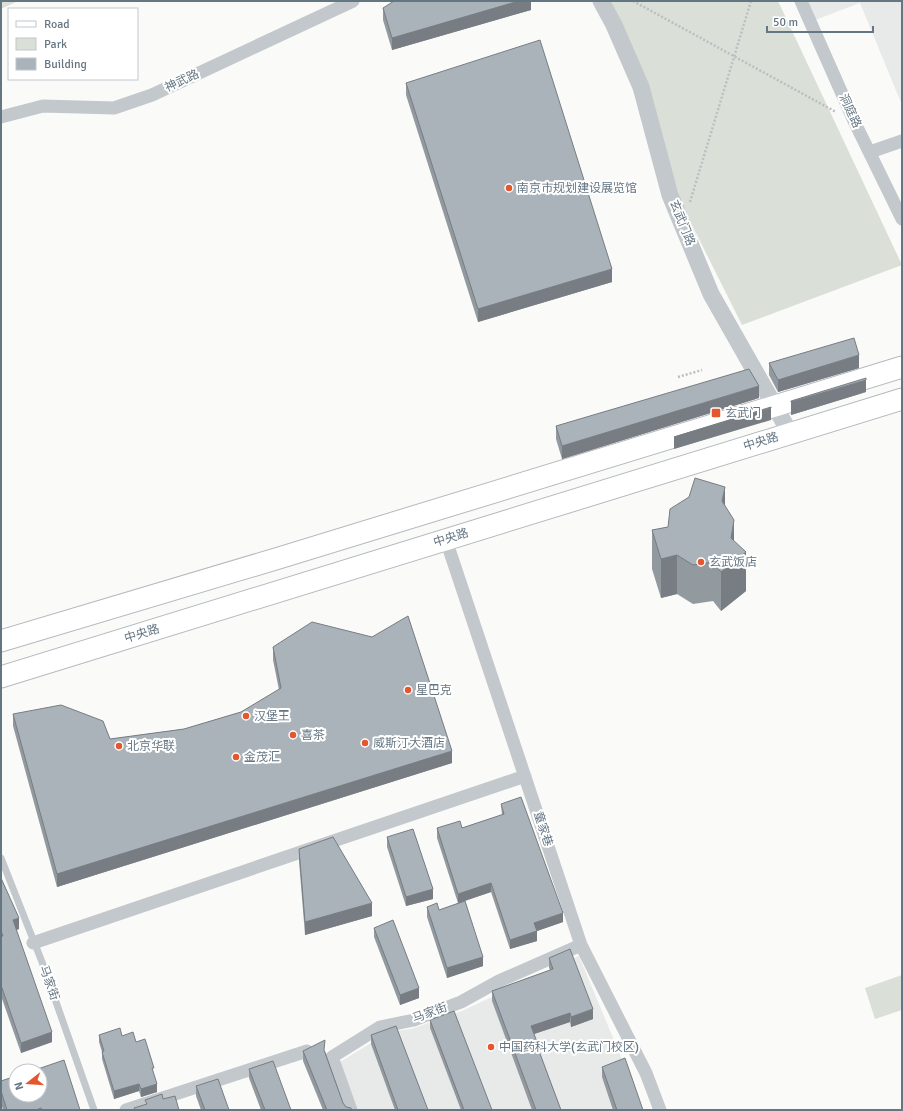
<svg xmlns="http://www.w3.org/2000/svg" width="903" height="1111" viewBox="0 0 903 1111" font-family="Signika,'Noto Sans SC',sans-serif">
<rect width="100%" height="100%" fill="#fafaf8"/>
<!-- built -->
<path fill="#e8e9e9" d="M 801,1 L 902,1 L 902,105 L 860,3 L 810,22 Z
M 579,956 L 643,1110 L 358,1110 L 340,1062 L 389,1032 L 411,1029 L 462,1011 Z"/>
<!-- green -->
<path fill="#dadfd7" d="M 1,1 L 18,1 L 1,9 Z
M 606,1 L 778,1 L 902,265 L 742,325 L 682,205 L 646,83 Z
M 902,975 L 902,1010 L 875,1019 L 865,988 Z"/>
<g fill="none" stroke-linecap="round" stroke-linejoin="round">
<defs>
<path id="primary" d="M 1,641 L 279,558 L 902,367
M 1,677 L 902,399"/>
</defs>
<!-- primary casing -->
<use href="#primary" stroke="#b5babe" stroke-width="23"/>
<!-- path -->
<path stroke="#bbbfc2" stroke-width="2.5" stroke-dasharray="2 2" stroke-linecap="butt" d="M 633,1 L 836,112
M 690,202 L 751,1
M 678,377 L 702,370"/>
<!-- service -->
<path stroke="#c3c8cc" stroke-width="7" d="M 1,858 L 42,962 L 94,1110"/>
<!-- minor -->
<path stroke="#c3c8cc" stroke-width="13" d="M 801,1 L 855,123 L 902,219
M 1,117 L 43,106 L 114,108 L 152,95 L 353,1
M 870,152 L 902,141
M 446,540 L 581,945 L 646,1073 L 660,1110
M 33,943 L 525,776
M 126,1110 L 307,1051
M 351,1110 L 332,1057 L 380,1027 L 414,1020 L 461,1002 L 499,981 L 581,945"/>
<!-- tertiary -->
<path stroke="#c3c8cc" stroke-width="17" d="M 601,1 L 614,25 L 641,87 L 670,195 L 711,294 L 790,433"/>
<!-- primary -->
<use href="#primary" stroke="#fff" stroke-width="21"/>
</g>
<!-- wall -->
<path fill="#929a9f" d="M 531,1 L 531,10 L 392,50 L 383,20 L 383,8 Z
M 406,83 L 612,282 L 478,322 L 406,95 Z
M 769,363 L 859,368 L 778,392 L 769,375 Z
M 866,392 L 791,415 L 791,401 Z
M 759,398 L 562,459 L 556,439 L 556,426 Z
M 725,506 L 746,591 L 721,611 L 713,601 L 693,604 L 677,594 L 661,598 L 652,569 L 652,530 L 668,527 Z
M 273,647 L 452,763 L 57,887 L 13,726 L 13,714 L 110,739 L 184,729 L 241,712 L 279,690 L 273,660 Z
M 501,804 L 563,922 L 537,931 L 537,941 L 510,949 L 491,892 L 465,901 L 483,966 L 447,978 L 427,917 L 427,907 L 439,910 L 458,903 L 437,838 L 437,828 L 462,828 L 502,815 Z
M 387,837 L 433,899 L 406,906 L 387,847 Z
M 299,849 L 372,916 L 305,935 L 299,861 Z
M 1,878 L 19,929 L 16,930 L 52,1042 L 21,1053 L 1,996 Z
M 374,928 L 419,998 L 400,1005 L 374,937 Z
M 549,958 L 593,1019 L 571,1027 L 570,1022 L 534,1034 L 537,1047 L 561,1110 L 532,1110 L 492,1001 L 492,991 L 550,970 L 549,968 Z
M 430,1020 L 492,1110 L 461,1110 L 430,1028 Z
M 99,1035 L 122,1036 L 154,1075 L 157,1092 L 141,1097 L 139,1091 L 114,1099 L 102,1059 L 102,1052 L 99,1042 Z
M 371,1035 L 428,1110 L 395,1110 L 371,1044 Z
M 303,1051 L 325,1051 L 343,1103 L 346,1107 L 352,1110 L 323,1110 L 303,1061 Z
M 602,1067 L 643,1110 L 613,1110 L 602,1077 Z
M 249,1069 L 291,1110 L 261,1110 L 249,1078 Z
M 1,1081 L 80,1110 L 3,1110 L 1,1103 Z
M 196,1086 L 229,1110 L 201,1110 L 196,1096 Z"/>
<!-- shaded-wall -->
<path fill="#777d82" d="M 519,1 L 531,1 L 531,10 L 392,50 L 392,38 Z
M 612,269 L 612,282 L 478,322 L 478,309 Z
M 859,355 L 859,368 L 778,392 L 778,380 Z
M 866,380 L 866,392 L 791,415 L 791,402 Z
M 759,386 L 759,398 L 562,459 L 562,446 Z
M 771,408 L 771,420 L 674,449 L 674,437 Z
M 725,487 L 725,526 L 722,501 Z
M 734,520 L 734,559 L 746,552 L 746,591 L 721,611 L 721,572 L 731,538 Z
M 677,555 L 677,594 L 661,598 L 661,559 Z
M 452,751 L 452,763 L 57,887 L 57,874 Z
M 491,883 L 491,892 L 458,903 L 458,894 Z
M 433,889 L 433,899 L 406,906 L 406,897 Z
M 372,903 L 372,916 L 305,935 L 305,922 Z
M 563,913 L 563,922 L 534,932 L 534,923 Z
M 19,918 L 19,929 L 13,931 L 13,920 Z
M 537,931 L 537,941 L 510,949 L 510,940 Z
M 483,957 L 483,966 L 447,978 L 447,968 Z
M 419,988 L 419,998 L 400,1005 L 400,995 Z
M 593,1009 L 593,1019 L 571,1027 L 571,1017 Z
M 570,1013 L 570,1022 L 531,1035 L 531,1026 Z
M 52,1032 L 52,1042 L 21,1053 L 21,1043 Z
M 139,1084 L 139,1091 L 114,1099 L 114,1091 Z
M 157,1084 L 157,1092 L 141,1097 L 141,1089 Z"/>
<!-- building -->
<path fill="#aab3b9" stroke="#777d82" d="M 394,1 L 519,1 L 392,38 L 383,8 Z
M 540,40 L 612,269 L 478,309 L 406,83 Z
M 854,338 L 859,355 L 778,380 L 769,363 Z
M 749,369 L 759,386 L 562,446 L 556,426 Z
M 866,378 L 866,380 L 791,402 L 791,401 Z
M 771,407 L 771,408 L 674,437 Z
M 695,478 L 725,487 L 722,501 L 734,520 L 731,538 L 746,552 L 721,572 L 713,562 L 693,565 L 677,555 L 661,559 L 652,530 L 668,527 L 670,509 L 689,497 Z
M 408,616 L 452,751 L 57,874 L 13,714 L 61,705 L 103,721 L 110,739 L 184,729 L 241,712 L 281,688 L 273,647 L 312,622 L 372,637 Z
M 521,797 L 563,913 L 534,923 L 537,931 L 510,940 L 491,883 L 458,894 L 437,828 L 460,821 L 462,828 L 504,814 L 501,804 Z
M 413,829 L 433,889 L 406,897 L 387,837 Z
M 333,837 L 372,903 L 305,922 L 299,849 Z
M 1,878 L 19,918 L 13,920 L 52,1032 L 21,1043 L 1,985 L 1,936 L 3,936 L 1,931 Z
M 465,901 L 483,957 L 447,968 L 427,907 L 437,903 L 439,910 Z
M 393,920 L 419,988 L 400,995 L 374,928 Z
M 570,949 L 593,1009 L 571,1017 L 570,1013 L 531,1026 L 537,1042 L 536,1043 L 561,1110 L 536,1110 L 492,991 L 553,969 L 549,958 Z
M 454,1011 L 492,1110 L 464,1110 L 430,1020 Z
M 396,1026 L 428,1110 L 398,1110 L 371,1035 Z
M 120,1028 L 122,1036 L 133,1032 L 136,1042 L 145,1039 L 154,1068 L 152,1068 L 157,1084 L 141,1089 L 139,1084 L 114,1091 L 102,1052 L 104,1051 L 99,1035 Z
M 325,1040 L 324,1050 L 343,1103 L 346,1107 L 351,1108 L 352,1110 L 327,1110 L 303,1051 Z
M 625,1058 L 643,1110 L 617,1110 L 602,1067 Z
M 64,1060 L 80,1110 L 42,1110 L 41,1108 L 36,1110 L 7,1110 L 1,1091 L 1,1081 L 16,1076 L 16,1095 L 40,1095 L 40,1071 L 32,1071 Z
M 273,1061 L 291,1110 L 265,1110 L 249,1069 Z
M 218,1079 L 229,1110 L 205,1110 L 196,1086 Z
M 162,1094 L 163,1099 L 175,1096 L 179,1110 L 135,1110 L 134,1108 L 147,1104 L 145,1100 Z"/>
<!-- markers -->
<g fill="#e4572e" stroke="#fff" stroke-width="1.5">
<circle cx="509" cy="188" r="4"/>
<rect x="711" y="408" width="10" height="10" rx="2"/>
<circle cx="701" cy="562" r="4"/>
<circle cx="408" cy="690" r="4"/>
<circle cx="246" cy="716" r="4"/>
<circle cx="293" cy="735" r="4"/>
<circle cx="365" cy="743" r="4"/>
<circle cx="119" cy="746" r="4"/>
<circle cx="236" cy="757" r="4"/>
<circle cx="491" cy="1047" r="4"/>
</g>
<g text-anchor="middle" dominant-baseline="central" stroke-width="4" stroke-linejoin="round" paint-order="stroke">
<!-- street labels -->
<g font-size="12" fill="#657683" stroke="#fff">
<text transform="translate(182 81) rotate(-25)">神武路</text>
<text transform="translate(850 111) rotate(65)">洞庭路</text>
<text transform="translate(682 223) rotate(68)">玄武门路</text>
<text transform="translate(761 442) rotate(-17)">中央路</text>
<text transform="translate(451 538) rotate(-17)">中央路</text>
<text transform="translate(142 634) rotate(-17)">中央路</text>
<text transform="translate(543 829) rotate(72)">童家巷</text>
<text transform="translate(49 983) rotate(71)">马家街</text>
<text transform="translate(430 1013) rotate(-20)">马家街</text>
</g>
<!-- poi labels -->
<g font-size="12" fill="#657683" stroke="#fff" text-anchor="start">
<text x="517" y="188">南京市规划建设展览馆</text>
<text x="725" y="413">玄武门</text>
<text x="709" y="562">玄武饭店</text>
<text x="416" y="690">星巴克</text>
<text x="254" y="716">汉堡王</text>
<text x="301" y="735">喜茶</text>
<text x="373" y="743">威斯汀大酒店</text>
<text x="127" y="746">北京华联</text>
<text x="244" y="757">金茂汇</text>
<text x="499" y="1047">中国药科大学(玄武门校区)</text>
</g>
</g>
<!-- border -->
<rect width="903" height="1111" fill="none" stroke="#657683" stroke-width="4"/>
<!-- legend -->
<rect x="8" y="8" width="130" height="72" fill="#ffffff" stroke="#c1c8cd"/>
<rect x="16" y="21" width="20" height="6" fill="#ffffff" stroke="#c1c8cd"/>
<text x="44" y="28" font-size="12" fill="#657683">Road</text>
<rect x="16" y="38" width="20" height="12" fill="#dadfd7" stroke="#c1c8cd"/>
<text x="44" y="48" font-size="12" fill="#657683">Park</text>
<rect x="16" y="58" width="20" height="12" fill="#aab3b9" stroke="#c1c8cd"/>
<text x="44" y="68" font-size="12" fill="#657683">Building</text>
<!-- north arrow -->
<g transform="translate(28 1083) rotate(253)"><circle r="19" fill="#ffffff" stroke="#c1c8cd"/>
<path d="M0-3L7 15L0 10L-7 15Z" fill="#e4572e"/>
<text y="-6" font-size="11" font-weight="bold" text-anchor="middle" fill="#657683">N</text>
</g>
<!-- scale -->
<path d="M767 26v6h106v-6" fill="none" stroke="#657683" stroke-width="2"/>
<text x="773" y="26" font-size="12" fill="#657683" stroke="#ffffff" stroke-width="3" paint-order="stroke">50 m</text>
</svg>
